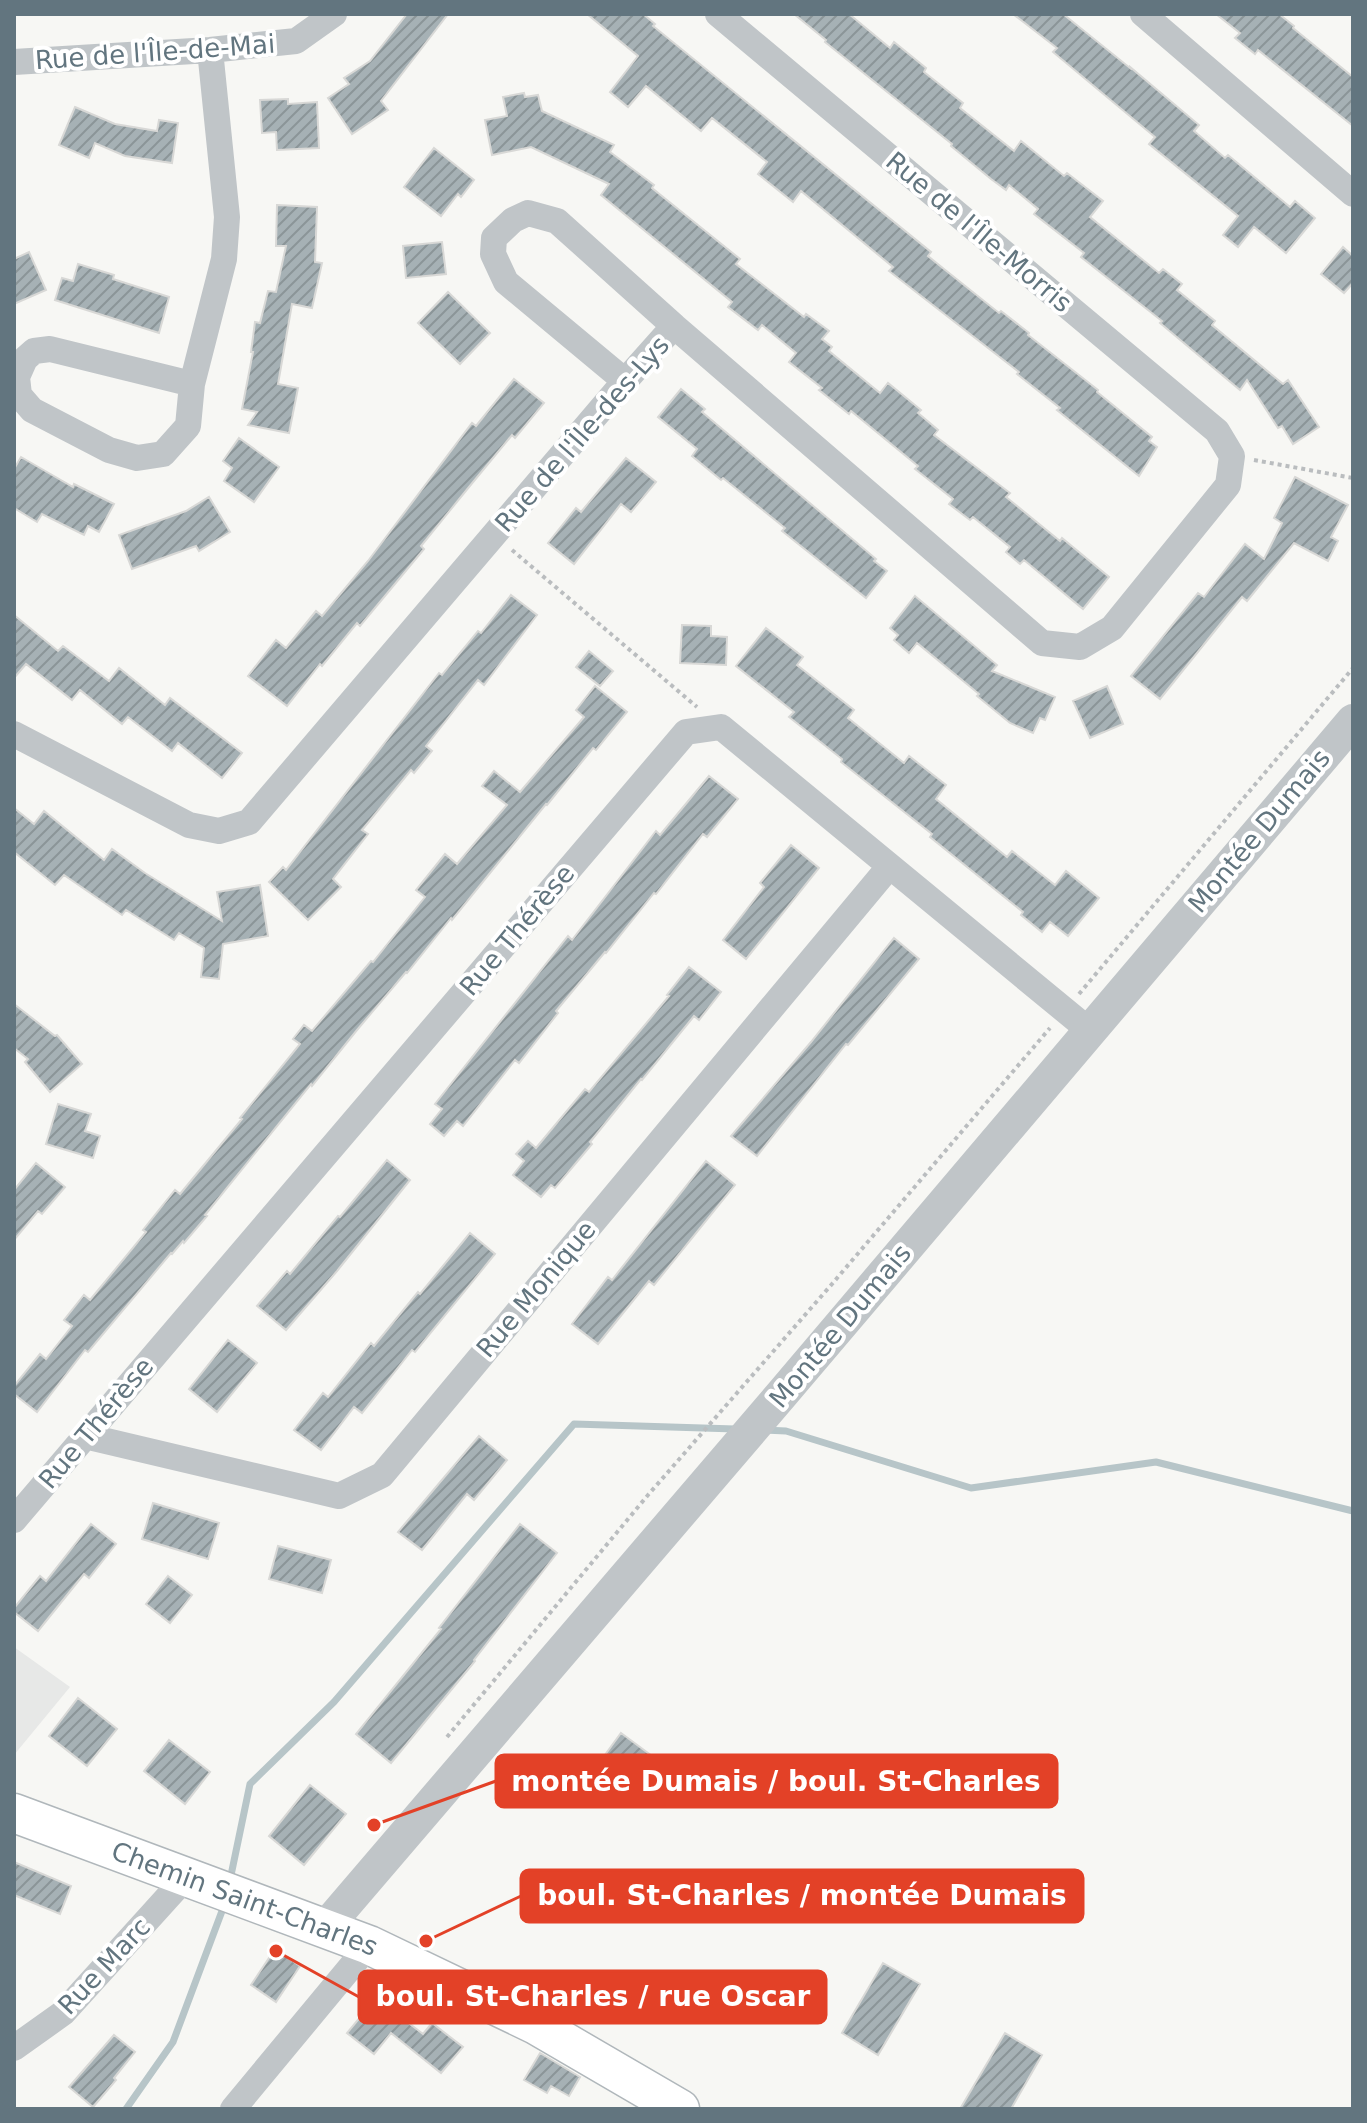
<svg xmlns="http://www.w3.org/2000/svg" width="1367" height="2123" viewBox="0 0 1367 2123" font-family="'DejaVu Sans',sans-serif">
<defs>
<pattern id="building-hatch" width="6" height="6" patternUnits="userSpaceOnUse" patternTransform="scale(2)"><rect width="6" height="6" fill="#a6b1b5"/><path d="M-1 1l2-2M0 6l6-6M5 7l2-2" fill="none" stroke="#8b9598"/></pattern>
</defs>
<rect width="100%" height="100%" fill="#f7f7f4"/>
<!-- built -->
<path fill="#e7e8e7" d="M 14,1647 L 70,1687 L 14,1755 Z"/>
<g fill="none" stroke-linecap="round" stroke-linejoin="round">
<!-- stream -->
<path stroke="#b7c5c8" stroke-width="7" d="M 764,1430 L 786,1431 L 971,1488 L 1156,1462 L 1353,1511
M 230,1880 L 250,1784 L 334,1702 L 574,1424 L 735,1429
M 126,2109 L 173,2042 L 225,1903"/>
</g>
<!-- building -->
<path fill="url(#building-hatch)" stroke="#d8d8d6" stroke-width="2" d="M 407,14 L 448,14 L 381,101 L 388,110 L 352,134 L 328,98 L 349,84 L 344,78 L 370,61 Z
M 587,14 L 643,14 L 655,24 L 653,26 L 931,252 L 928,256 L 944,269 L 999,313 L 1001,311 L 1029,333 L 1028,335 L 1098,390 L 1097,392 L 1152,437 L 1149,441 L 1157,447 L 1139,476 L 1057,410 L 1060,408 L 1017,374 L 1019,372 L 889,271 L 893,267 L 801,191 L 793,202 L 758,174 L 767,162 L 712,118 L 701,131 L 646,86 L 628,107 L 610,92 L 638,56 Z
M 794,14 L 849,14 L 890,48 L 894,42 L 926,68 L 924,72 L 963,103 L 960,108 L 1014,151 L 1021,141 L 1064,176 L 1067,173 L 1103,201 L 1090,217 L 1159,273 L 1163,269 L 1182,284 L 1177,290 L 1215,321 L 1212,325 L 1283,384 L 1288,380 L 1319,427 L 1293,444 L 1282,426 L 1278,428 L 1247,380 L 1240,390 L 1160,323 L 1162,321 L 1081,257 L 1084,253 L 1034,214 L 1038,209 L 1009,185 L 1006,190 L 991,179 L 951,146 L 952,144 L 825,42 L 826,40 Z
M 1013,14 L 1063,14 L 1130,68 L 1130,67 L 1199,125 L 1194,131 L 1225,158 L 1228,155 L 1290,207 L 1295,201 L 1315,218 L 1286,253 L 1254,227 L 1238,247 L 1223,235 L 1238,216 L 1149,144 L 1155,137 L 1053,52 L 1057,48 Z
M 1216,14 L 1279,14 L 1294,26 L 1293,28 L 1353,77 L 1353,126 L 1258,50 L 1255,54 L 1235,38 L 1240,33 Z
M 524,93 L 525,97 L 538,95 L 542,111 L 614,145 L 610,152 L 654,185 L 652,188 L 740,259 L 736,264 L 804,317 L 806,314 L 829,331 L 822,339 L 832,347 L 829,351 L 880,393 L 888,383 L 921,410 L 918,413 L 938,430 L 934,435 L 1010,493 L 1006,497 L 1060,541 L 1062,538 L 1109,577 L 1083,609 L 1024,560 L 1020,564 L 1006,552 L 1010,547 L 973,517 L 970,520 L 949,504 L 953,499 L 915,469 L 918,466 L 851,411 L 849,414 L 819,390 L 822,388 L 789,362 L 796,353 L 762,325 L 758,330 L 728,307 L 732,302 L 601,195 L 609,184 L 531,147 L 492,155 L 485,120 L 507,116 L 503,97 Z
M 288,99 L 288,104 L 317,102 L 319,148 L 277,150 L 276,132 L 262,133 L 260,100 Z
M 75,107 L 115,124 L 157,131 L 159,120 L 178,123 L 172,163 L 125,156 L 95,143 L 89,158 L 59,145 Z
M 434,148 L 474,180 L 461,197 L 458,194 L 441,216 L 404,187 Z
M 277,205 L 317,207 L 315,262 L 322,263 L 312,308 L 292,304 L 278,384 L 298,388 L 289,433 L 248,425 L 257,412 L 242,409 L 253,352 L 251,352 L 255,322 L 260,323 L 268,291 L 276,292 L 286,246 L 276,246 Z
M 442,242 L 446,274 L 406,278 L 403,246 Z
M 1343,247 L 1353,256 L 1353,283 L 1344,293 L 1321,274 Z
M 29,252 L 46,290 L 14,304 L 14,259 Z
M 78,264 L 114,275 L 113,279 L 169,297 L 159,333 L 55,300 L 62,278 L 73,281 Z
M 448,292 L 490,333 L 460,364 L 418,323 Z
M 514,379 L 544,403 L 515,438 L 512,435 L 469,487 L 421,546 L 424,549 L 360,626 L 357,623 L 322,666 L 320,664 L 287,706 L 248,676 L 276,640 L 286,648 L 316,611 L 322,616 L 368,561 L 472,423 L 476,426 Z
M 681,389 L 705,409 L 702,412 L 876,559 L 874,561 L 887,571 L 866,598 L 782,531 L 785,528 L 723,478 L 721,480 L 692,456 L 697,449 L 658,417 Z
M 239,438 L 279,467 L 254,502 L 224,481 L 232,468 L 223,461 Z
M 21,457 L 73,487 L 74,484 L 114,504 L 99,532 L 88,526 L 84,535 L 42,514 L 37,522 L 14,508 L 14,469 Z
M 626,458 L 656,482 L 631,512 L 621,504 L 574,564 L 548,543 L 576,508 L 581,512 Z
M 1295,477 L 1348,505 L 1331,537 L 1338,541 L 1328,561 L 1294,543 L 1247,601 L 1242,597 L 1160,699 L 1131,676 L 1198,593 L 1204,597 L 1245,544 L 1264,559 L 1282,523 L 1274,518 Z
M 209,497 L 230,532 L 199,551 L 196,546 L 132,569 L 119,535 L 186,511 Z
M 511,595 L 537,615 L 484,685 L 478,680 L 426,746 L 432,751 L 414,773 L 411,770 L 362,830 L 368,834 L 333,879 L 341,887 L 308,920 L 269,882 L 283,867 L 286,870 L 439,673 L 442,675 L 478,631 L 481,633 Z
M 915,596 L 997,665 L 992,671 L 1055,697 L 1045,720 L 1040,718 L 1033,733 L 1010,723 L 977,696 L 979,694 L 917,643 L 909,653 L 894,640 L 898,635 L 890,628 Z
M 14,615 L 58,651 L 63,646 L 109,681 L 119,668 L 165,705 L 170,698 L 242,753 L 222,778 L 178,743 L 172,751 L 128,717 L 122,724 L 80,690 L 72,700 L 26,664 L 14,678 Z
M 682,625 L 711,626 L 711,636 L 727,637 L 726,665 L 680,663 Z
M 766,628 L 803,657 L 797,665 L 854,710 L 848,718 L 904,763 L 909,756 L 946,785 L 936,799 L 1007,857 L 1012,851 L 1055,885 L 1066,871 L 1099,898 L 1068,936 L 1050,922 L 1042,932 L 1021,915 L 1023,912 L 930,837 L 932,834 L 841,762 L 842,759 L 789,717 L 794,712 L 736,666 Z
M 589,651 L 613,671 L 600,686 L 576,667 Z
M 595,686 L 627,712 L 596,750 L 593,748 L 547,805 L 546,804 L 452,920 L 451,918 L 407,973 L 406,972 L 357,1030 L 312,1086 L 311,1084 L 205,1215 L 207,1216 L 184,1243 L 183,1241 L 172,1254 L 171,1253 L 88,1352 L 85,1350 L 37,1412 L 14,1394 L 14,1386 L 40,1354 L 46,1359 L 72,1326 L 64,1320 L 84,1295 L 90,1300 L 146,1232 L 143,1230 L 175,1190 L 180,1194 L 242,1119 L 240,1118 L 300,1044 L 293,1039 L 304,1025 L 312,1031 L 371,961 L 373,962 L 425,897 L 416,890 L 445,854 L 457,864 L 507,805 L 482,786 L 494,771 L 520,792 L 584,717 L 576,710 Z
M 1107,686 L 1123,724 L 1090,738 L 1073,701 Z
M 709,776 L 738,799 L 707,837 L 703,834 L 656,894 L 654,893 L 606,953 L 605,952 L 556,1011 L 558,1013 L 519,1063 L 515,1060 L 463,1126 L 457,1121 L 444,1136 L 430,1124 L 442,1109 L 435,1104 L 568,936 L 572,940 L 656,831 L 660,835 Z
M 14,808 L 34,824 L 44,811 L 104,860 L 112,849 L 145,873 L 222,921 L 217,892 L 260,885 L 268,936 L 223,944 L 219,979 L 201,977 L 204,948 L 179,933 L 174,940 L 126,910 L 122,915 L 64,875 L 55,885 L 14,852 Z
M 791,845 L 819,868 L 746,959 L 723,940 L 764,887 L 760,883 Z
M 894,938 L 919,959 L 848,1045 L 846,1044 L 757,1156 L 731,1136 L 811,1042 Z
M 689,967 L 721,992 L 699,1020 L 694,1016 L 642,1080 L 641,1079 L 590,1142 L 592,1144 L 555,1188 L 551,1185 L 541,1197 L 513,1175 L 524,1161 L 516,1154 L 528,1141 L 536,1148 L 585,1089 L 589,1092 L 669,996 L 667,995 Z
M 14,1004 L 55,1036 L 57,1035 L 82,1064 L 50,1092 L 25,1062 L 28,1059 L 14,1048 Z
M 58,1104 L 91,1114 L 85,1131 L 100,1136 L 93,1158 L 46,1144 Z
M 387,1160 L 410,1180 L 337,1271 L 286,1330 L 257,1306 L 287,1271 L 290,1274 L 338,1216 L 340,1217 Z
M 706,1161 L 735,1185 L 654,1285 L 649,1281 L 598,1344 L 572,1324 L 608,1277 L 612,1280 Z
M 36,1163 L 65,1187 L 42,1214 L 38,1211 L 14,1240 L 14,1190 Z
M 470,1233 L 495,1254 L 415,1352 L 412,1350 L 362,1413 L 354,1407 L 321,1450 L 294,1430 L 323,1393 L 328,1397 L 371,1343 L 374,1346 L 418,1292 L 420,1294 Z
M 228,1340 L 257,1363 L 217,1412 L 189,1389 Z
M 479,1436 L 507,1460 L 474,1500 L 467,1494 L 422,1550 L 398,1532 Z
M 153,1503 L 219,1523 L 208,1559 L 142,1539 Z
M 91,1524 L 116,1544 L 89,1578 L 84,1574 L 38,1631 L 14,1612 L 14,1608 L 40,1576 L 46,1581 Z
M 520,1524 L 557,1553 L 474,1660 L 475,1661 L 391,1763 L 356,1734 L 441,1629 L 439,1628 Z
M 278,1546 L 331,1560 L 322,1593 L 269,1579 Z
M 168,1576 L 192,1595 L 170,1623 L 146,1604 Z
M 78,1698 L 117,1729 L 87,1766 L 49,1736 Z
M 621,1733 L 652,1756 L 633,1782 L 602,1759 Z
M 169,1740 L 210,1772 L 185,1804 L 144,1771 Z
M 310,1785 L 346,1814 L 304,1865 L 269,1836 Z
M 14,1862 L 71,1886 L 60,1914 L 14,1895 Z
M 275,1949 L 300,1966 L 276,2002 L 251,1985 Z
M 883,1963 L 920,1984 L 878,2055 L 842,2033 Z
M 376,1998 L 423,2034 L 432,2023 L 463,2047 L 441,2073 L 391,2033 L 374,2054 L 347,2033 Z
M 1005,2033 L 1042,2055 L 1011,2109 L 960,2109 Z
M 114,2035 L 135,2052 L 114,2078 L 116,2080 L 93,2107 L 69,2087 Z
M 540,2053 L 580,2077 L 569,2096 L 551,2086 L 547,2093 L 524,2080 Z"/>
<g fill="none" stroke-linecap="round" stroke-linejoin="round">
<defs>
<g id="secondary">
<path id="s1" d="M 14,1813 L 369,1945 L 536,2025 L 680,2109"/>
</g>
</defs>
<!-- secondary casing -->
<use href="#secondary" stroke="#b0b7bb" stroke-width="41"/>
<!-- path -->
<path stroke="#babdbf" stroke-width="4" stroke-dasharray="4 4" stroke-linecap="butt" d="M 1254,460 L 1353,478
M 512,550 L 697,707
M 1079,994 L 1353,668
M 447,1737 L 648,1495 L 832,1284 L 1050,1028"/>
<!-- minor -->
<path stroke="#c0c5c8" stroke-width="26" d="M 1143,14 L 1353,194
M 14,62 L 210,50 L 296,41 L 334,14
M 625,381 L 506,282 L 493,254 L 494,238 L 513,220 L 528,213 L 557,221 L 674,326
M 192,384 L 50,349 L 34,351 L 25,359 L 17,377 L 19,395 L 32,410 L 109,450 L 137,458 L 163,454 L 188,426 L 192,384 L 224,259 L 227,217 L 210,50
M 14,734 L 189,825 L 219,831 L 249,822 L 625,381 L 674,326 L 1042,643 L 1080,647 L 1112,628 L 1228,485 L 1232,456 L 1217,431 L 718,14
M 85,1436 L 339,1496 L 382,1475 L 889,867
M 14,1520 L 686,732 L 721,727 L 1090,1031
M 14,2048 L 63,2013 L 187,1876
M 233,2109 L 369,1945"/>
<!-- tertiary -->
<path stroke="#c0c5c8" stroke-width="34" d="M 325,1928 L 782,1394 L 1353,721"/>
<!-- secondary -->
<use href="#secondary" stroke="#fff" stroke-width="38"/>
</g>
<g text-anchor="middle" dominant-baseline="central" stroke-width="8" stroke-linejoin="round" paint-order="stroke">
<!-- street labels -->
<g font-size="26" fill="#62757f" stroke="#fff">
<text transform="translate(155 52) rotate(-4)">Rue de l'Île-de-Mai</text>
<text transform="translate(979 232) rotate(40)">Rue de l'Île-Morris</text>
<text transform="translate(582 434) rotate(-49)">Rue de l'Île-des-Lys</text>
<text transform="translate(1259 831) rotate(-50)">Montée Dumais</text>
<text transform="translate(517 930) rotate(-50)">Rue Thérèse</text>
<text transform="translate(536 1289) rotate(-50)">Rue Monique</text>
<text transform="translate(840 1326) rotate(-50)">Montée Dumais</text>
<text transform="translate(96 1423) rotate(-50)">Rue Thérèse</text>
<text stroke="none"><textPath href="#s1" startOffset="246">Chemin Saint-Charles</textPath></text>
<text transform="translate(104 1966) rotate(-47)">Rue Marc</text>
</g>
</g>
<!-- callouts -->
<path fill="none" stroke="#e34127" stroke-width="3" d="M374 1825L496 1781M426 1941L521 1896M276 1951L359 1997"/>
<g fill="#e34127" stroke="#fff" stroke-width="3">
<circle cx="374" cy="1825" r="8"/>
<circle cx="426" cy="1941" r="8"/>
<circle cx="276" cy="1951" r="8"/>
</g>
<g fill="#e34127" stroke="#e34127" stroke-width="3">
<rect x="496" y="1755" width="561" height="52" rx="8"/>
<rect x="521" y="1870" width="562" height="52" rx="8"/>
<rect x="359" y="1971" width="467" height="52" rx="8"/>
</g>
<g font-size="28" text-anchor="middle" font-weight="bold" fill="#fff">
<text x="776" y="1791">montée Dumais / boul. St-Charles</text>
<text x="802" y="1905">boul. St-Charles / montée Dumais</text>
<text x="593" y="2006">boul. St-Charles / rue Oscar</text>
</g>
<!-- border -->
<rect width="1367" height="2123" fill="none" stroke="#62757f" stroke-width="32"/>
</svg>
